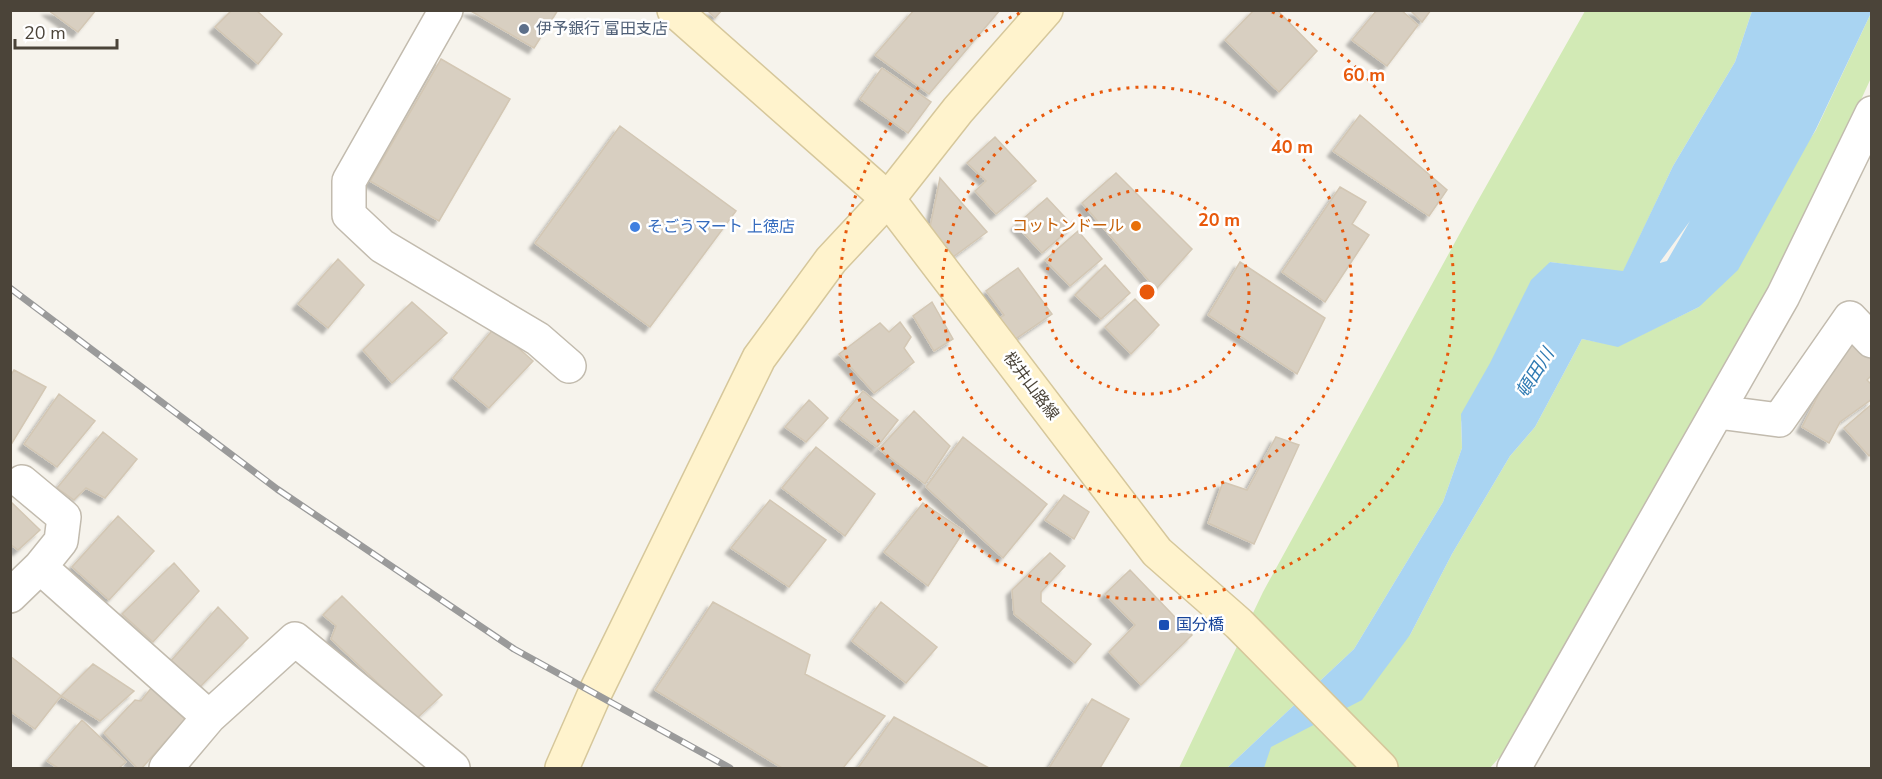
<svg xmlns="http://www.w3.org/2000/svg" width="1882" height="779" viewBox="0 0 1882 779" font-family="'Nunito Sans','Noto Sans JP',sans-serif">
<defs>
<filter id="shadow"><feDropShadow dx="-5.5" dy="5.5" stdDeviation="1.5" flood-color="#0004"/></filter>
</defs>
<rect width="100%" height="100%" fill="#f6f3ec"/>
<!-- green -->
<path fill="#d2eab5" d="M 1585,11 L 1752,11 L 1735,62 L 1673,166 L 1623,272 L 1550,262 L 1461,422 L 1462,448 L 1443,502 L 1354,649 L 1227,768 L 1179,768 L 1263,592 L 1476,204 Z
M 1871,13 L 1871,78 L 1768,301 L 1505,751 L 1490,768 L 1263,768 L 1269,746 L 1410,635 L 1452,554 L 1510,456 L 1535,427 L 1582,339 L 1618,346 L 1699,307 L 1816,130 Z"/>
<!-- water -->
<path fill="#a9d4f2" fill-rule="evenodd" d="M 1752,11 L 1871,11 L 1871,13 L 1816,129 L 1738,270 L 1699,307 L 1618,347 L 1582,339 L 1535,427 L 1510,456 L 1452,554 L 1410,635 L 1362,700 L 1271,747 L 1264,768 L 1227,768 L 1354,649 L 1443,502 L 1462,448 L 1461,414 L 1490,363 L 1531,280 L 1550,262 L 1623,271 L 1673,166 L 1735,62 ZM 1690,221 L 1667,261 L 1660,263 L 1660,262 Z"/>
<!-- building -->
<path fill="#d8cfc1" stroke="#d3c7b4" stroke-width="1.5" filter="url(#shadow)" d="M 48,10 L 96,10 L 78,32 Z
M 232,10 L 256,10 L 282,34 L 258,64 L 215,27 Z
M 469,10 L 558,10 L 534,48 Z
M 707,10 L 722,10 L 715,18 Z
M 914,10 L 1000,10 L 929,94 L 875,55 Z
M 1254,10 L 1277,10 L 1317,51 L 1279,92 L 1225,40 Z
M 1377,10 L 1401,10 L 1418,25 L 1387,66 L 1352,40 Z
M 1410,10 L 1431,10 L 1422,22 Z
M 441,59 L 510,99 L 439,221 L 370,181 Z
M 882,68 L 931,102 L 908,133 L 860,99 Z
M 1360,115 L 1447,190 L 1429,216 L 1333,151 Z
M 620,126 L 736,211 L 650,327 L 535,243 Z
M 995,137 L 1036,181 L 996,214 L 975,191 L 986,181 L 967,163 Z
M 1116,173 L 1192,249 L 1156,289 L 1082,203 Z
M 940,178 L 987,232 L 953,257 L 930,227 Z
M 1340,187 L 1366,202 L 1352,224 L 1369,235 L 1325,302 L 1282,272 Z
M 1047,198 L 1073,226 L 1042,253 L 1016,225 Z
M 1078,231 L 1102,259 L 1070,286 L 1045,260 Z
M 338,259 L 364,285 L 328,328 L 298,304 Z
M 1240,262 L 1325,318 L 1297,374 L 1208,315 Z
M 1105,265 L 1130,293 L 1101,319 L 1075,295 Z
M 1018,268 L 1052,314 L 1014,340 L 997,320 L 1004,315 L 986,291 Z
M 1135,299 L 1159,325 L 1131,354 L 1105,327 Z
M 412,302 L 447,333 L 392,383 L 363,350 Z
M 932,302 L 953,339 L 934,351 L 913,316 Z
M 900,322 L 911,337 L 904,348 L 914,362 L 874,393 L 839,354 L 880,323 L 889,332 Z
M 495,327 L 533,361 L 489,408 L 453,378 Z
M 1849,335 L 1872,353 L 1872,375 L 1867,380 L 1872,385 L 1872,399 L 1840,422 L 1829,443 L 1802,427 Z
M 14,370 L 46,387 L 12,443 L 10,442 L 10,377 Z
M 863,391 L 898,420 L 877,447 L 840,419 Z
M 59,394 L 95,421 L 57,467 L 24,444 Z
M 809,400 L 828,418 L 806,442 L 785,427 Z
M 1872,404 L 1872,453 L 1869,456 L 1844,428 Z
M 914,411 L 950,446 L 925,484 L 879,449 Z
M 103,432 L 137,459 L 105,498 L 86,488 L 74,500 L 57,488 Z
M 963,437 L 1047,504 L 1003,558 L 926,487 Z
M 1276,437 L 1299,445 L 1254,544 L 1208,523 L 1223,482 L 1247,490 Z
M 816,447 L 875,494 L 845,536 L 782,488 Z
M 1064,495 L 1089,512 L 1074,539 L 1045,520 Z
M 770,500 L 826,540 L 789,587 L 731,548 Z
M 10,501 L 40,530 L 18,550 L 10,544 Z
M 923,503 L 964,531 L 928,586 L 884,552 Z
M 118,516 L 154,551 L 109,600 L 72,567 Z
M 1050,553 L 1065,566 L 1041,592 L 1041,602 L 1091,644 L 1075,663 L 1014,614 L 1012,590 Z
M 174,563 L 199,591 L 153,642 L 122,614 Z
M 1130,570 L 1192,635 L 1141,685 L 1109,652 L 1135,625 L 1105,594 Z
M 342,596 L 442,695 L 416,719 L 331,639 L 336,626 L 323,615 Z
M 713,602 L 810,655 L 805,674 L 885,716 L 843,768 L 782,768 L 655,690 Z
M 881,602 L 937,647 L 906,683 L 852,641 Z
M 218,607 L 248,638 L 199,688 L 170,662 Z
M 10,656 L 61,696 L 35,729 L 10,711 Z
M 93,664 L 134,691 L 100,721 L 61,696 Z
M 152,687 L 185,719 L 142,768 L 137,768 L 104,733 L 135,700 L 141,701 Z
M 1092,699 L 1129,719 L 1100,768 L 1049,768 Z
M 894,717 L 989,768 L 858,768 Z
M 82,720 L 126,762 L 119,768 L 58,768 L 47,761 Z"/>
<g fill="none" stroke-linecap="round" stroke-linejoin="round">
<defs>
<path id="street" d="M 446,10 L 349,181 L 349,215 L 382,246 L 538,339 L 569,366
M 1718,412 L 1779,420 L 1850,318 L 1872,341
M 22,482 L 64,517 L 61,541 L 40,567
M 10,596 L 40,567 L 209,717 L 166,768
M 209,717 L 295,639 L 453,768
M 1514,768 L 1783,296 L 1872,113"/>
<path id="secondary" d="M 674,10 L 888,199 L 1157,552 L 1239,624 L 1381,768
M 562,768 L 595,693 L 759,358 L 831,260 L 888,199 L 958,110 L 1046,10"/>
</defs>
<!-- street casing -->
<use href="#street" stroke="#c2bbae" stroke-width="36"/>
<!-- secondary casing -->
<use href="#secondary" stroke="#d6c79b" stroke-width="36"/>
<!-- street -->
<use href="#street" stroke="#fff" stroke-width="33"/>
<!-- secondary -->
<use href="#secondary" stroke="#fff3cd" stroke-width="33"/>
<defs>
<path id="rail" d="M 10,288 L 277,489 L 514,649 L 730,768"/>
</defs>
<!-- rail casing -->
<use href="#rail" stroke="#9a9a9a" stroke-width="7"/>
<!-- rail -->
<use href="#rail" stroke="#fff" stroke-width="4.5" stroke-dasharray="14" stroke-linecap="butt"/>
</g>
<!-- distance rings -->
<g fill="none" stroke="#e8590c" stroke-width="3" stroke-dasharray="3 6">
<circle cx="1147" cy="292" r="102"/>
<circle cx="1147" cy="292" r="205"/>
<path d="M1272 12A307 307 0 1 1 1022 12"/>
</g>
<!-- markers -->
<circle fill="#5c6f8a" stroke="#fff" stroke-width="2" cx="524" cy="29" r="6"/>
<circle fill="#e8710a" stroke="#fff" stroke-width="2" cx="1136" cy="226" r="6"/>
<circle fill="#3f7fe0" stroke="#fff" stroke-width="2" cx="635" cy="227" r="6"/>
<rect fill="#1a4fb4" stroke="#fff" stroke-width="2" x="1158" y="619" width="12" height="12" rx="3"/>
<g text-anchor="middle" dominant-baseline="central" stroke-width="5" stroke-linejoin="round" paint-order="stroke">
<!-- service labels -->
<g font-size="16" fill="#4e5e75" stroke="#fff" text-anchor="start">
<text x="536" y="29">伊予銀行 富田支店</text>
</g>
<!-- food labels -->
<g font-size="16" fill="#c56008" stroke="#fff" text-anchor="end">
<text x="1124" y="226">コットンドール</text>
</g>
<!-- shop labels -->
<g font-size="16" fill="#366cbe" stroke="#fff" text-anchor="start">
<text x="647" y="227">そごうマート 上徳店</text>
</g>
<!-- street labels -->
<g font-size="16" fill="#4b4439" stroke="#fff">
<text transform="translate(1031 386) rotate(53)">桜井山路線</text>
</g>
<!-- transit labels -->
<g font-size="16" fill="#164399" stroke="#fff" text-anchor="start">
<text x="1176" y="625">国分橋</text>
</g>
<!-- water labels -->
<g font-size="18" font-style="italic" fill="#2e7ab2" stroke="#fff">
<text transform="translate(1535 373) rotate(-58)">頓田川</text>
</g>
</g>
<circle cx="1147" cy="292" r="9" fill="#e8590c" stroke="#fff" stroke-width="3"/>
<g font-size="18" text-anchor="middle" font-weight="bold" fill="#e8590c" stroke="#fff" stroke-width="5" stroke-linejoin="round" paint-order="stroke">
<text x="1364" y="81">60 m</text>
<text x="1292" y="153">40 m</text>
<text x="1219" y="226">20 m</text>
</g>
<!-- border -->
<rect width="1882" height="779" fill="none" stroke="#4b4439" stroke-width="24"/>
<!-- scale -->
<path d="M15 39v9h102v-9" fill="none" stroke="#4b4439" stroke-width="3"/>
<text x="24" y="39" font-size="18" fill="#4b4439" stroke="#ffffff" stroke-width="4.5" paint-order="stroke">20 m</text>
</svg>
